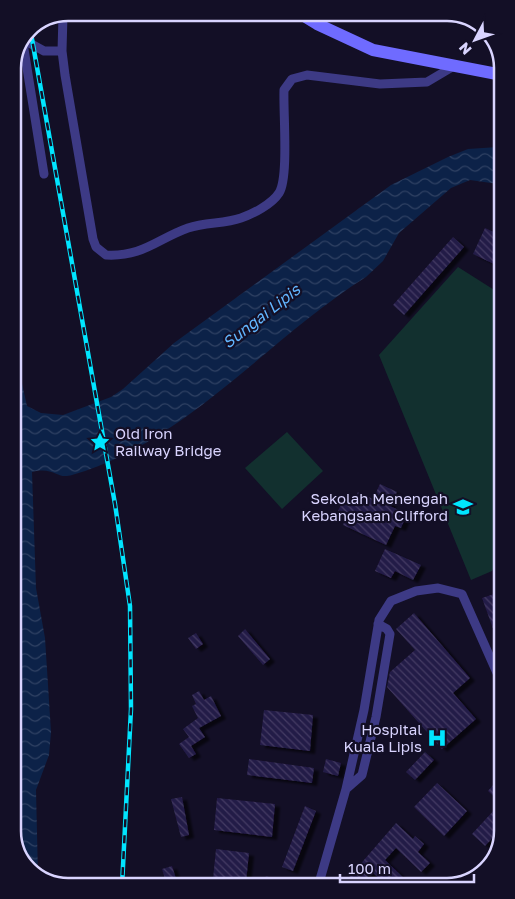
<svg xmlns="http://www.w3.org/2000/svg" width="515" height="899" viewBox="0 0 515 899" font-family="'Golos Text',sans-serif">
<defs>
<pattern id="water-waves" width="16" height="10" patternUnits="userSpaceOnUse" patternTransform="scale(1.25)"><rect width="16" height="10" fill="#0c2248"/><path d="M0 5q4-4 8 0t8 0" fill="none" stroke="#2f4163"/></pattern>
<pattern id="building-back-hatch" width="6" height="6" patternUnits="userSpaceOnUse" patternTransform="scale(1.25)"><rect width="6" height="6" fill="#241b47"/><path d="M-1 5l2 2M0 0l6 6M5-1l2 2" fill="none" stroke="#433b63"/></pattern>
<filter id="shadow"><feDropShadow dx="5" dy="3" stdDeviation="1" flood-color="#0009"/></filter>
</defs>
<rect width="100%" height="100%" fill="#130f26"/>
<!-- green -->
<path fill="#12302f" d="M 458,267 L 499,293 L 501,554 L 492,571 L 471,580 L 379,355 Z
M 287,432 L 323,471 L 282,509 L 245,468 Z"/>
<!-- water -->
<path fill="url(#water-waves)" d="M 498,147 L 498,184 L 470,180 L 451,188 L 399,233 L 383,261 L 366,277 C 266,340 188,441 72,475 C 56,480 55,466 32,472 L 36,588 L 45,638 L 51,732 L 49,755 L 36,790 L 38,877 L 18,855 L 15,352 L 27,406 L 41,413 L 63,415 L 111,397 L 123,389 L 174,343 L 391,185 L 448,157 L 468,149 Z"/>
<!-- building -->
<path fill="url(#building-back-hatch)" filter="url(#shadow)" d="M 485,228 L 498,234 L 498,266 L 473,254 Z
M 453,237 L 464,247 L 404,315 L 393,305 Z
M 380,484 L 397,492 L 390,506 L 407,514 L 401,528 L 395,526 L 386,545 L 343,525 L 347,515 L 338,511 L 344,498 L 353,502 L 358,492 L 373,499 Z
M 385,549 L 421,565 L 413,580 L 395,571 L 391,578 L 375,571 Z
M 497,593 L 501,605 L 500,648 L 482,598 Z
M 414,613 L 470,678 L 453,693 L 476,719 L 442,749 L 387,687 L 390,672 L 415,650 L 396,629 Z
M 245,629 L 270,659 L 263,665 L 238,636 Z
M 196,633 L 203,644 L 196,649 L 188,638 Z
M 199,691 L 204,700 L 211,696 L 221,716 L 199,728 L 205,737 L 191,746 L 196,754 L 189,758 L 179,744 L 189,737 L 183,729 L 198,718 L 192,706 L 196,704 L 192,695 Z
M 264,710 L 313,715 L 310,751 L 260,745 Z
M 425,752 L 434,760 L 415,780 L 406,772 Z
M 249,759 L 314,768 L 312,783 L 247,775 Z
M 326,759 L 341,763 L 338,776 L 323,772 Z
M 437,783 L 467,811 L 444,836 L 414,807 Z
M 494,784 L 502,791 L 502,804 L 488,791 Z
M 182,797 L 189,835 L 181,837 L 171,799 Z
M 217,798 L 275,804 L 272,837 L 214,830 Z
M 305,806 L 316,811 L 293,871 L 282,867 Z
M 496,808 L 502,814 L 502,828 L 485,846 L 472,834 Z
M 396,823 L 413,839 L 415,836 L 424,844 L 418,852 L 430,863 L 421,872 L 396,848 L 385,860 L 408,882 L 383,882 L 372,872 L 362,882 L 344,883 Z
M 216,849 L 249,853 L 246,882 L 213,879 Z
M 172,866 L 178,885 L 167,885 L 162,869 Z
M 266,876 L 285,883 L 263,884 Z"/>
<g fill="none" stroke-linecap="round" stroke-linejoin="round">
<!-- minor -->
<path stroke="#3d3a85" stroke-width="9" d="M 63,15 L 62,51 L 65,75 L 93,239 L 96,247 L 106,255 C 143,257 157,239 188,228 C 206,222 224,224 241,218 C 253,214 272,204 279,193 C 289,178 283,111 284,90 L 292,79 L 307,75 L 380,84 L 427,82 L 454,66
M 24,40 L 44,51 L 62,51
M 23,43 L 44,174
M 346,789 L 362,775 L 376,717 L 390,634 L 387,629 L 378,624
M 319,883 L 346,789 L 364,710 L 379,620 L 391,601 L 416,591 L 438,588 L 462,594 L 501,682"/>
<!-- secondary -->
<path stroke="#6f6bff" stroke-width="12" d="M 299,13 L 317,24 L 373,50 L 497,74"/>
<defs>
<path id="rail" d="M 30,28 L 115,504 L 130,606 L 131,709 L 122,886"/>
</defs>
<!-- rail casing -->
<use href="#rail" stroke="#00e5ff" stroke-width="4.5"/>
<!-- rail -->
<use href="#rail" stroke="#130f26" stroke-width="2.5" stroke-dasharray="8" stroke-linecap="butt"/>
</g>
<!-- icons -->
<defs>
<symbol id="sight-bare" viewBox="-9 -9 18 18"><path d="M0-6L1.8-2.2L6-1.7L2.9 1.2L3.7 5.4L0 3.3L-3.7 5.4L-2.9 1.2L-6-1.7L-1.8-2.2Z" fill="#00e5ff" stroke="#130f26" stroke-width="2.5" paint-order="stroke"/></symbol>
<symbol id="school-bare" viewBox="-9 -9 18 18"><path d="M0-5L7-2L0 1L-7-2ZM-4 1L0 2.5L4 1V4Q0 6-4 4Z" fill="#00e5ff" stroke="#130f26" stroke-width="2.5" paint-order="stroke"/></symbol>
<symbol id="hospital-bare" viewBox="-9 -9 18 18"><path d="M-5-5h3v3.5h4V-5h3V5h-3V1.5h-4V5h-3Z" fill="#00e5ff" stroke="#130f26" stroke-width="2.5" paint-order="stroke"/></symbol>
</defs>
<g fill-rule="evenodd">
<use href="#sight-bare" x="86" y="428" width="28" height="28"/>
<use href="#school-bare" x="449" y="493" width="28" height="28"/>
<use href="#hospital-bare" x="423" y="724" width="28" height="28"/>
</g>
<g text-anchor="middle" dominant-baseline="central" stroke-width="4.5" stroke-linejoin="round" paint-order="stroke">
<!-- poi labels -->
<g font-size="15" fill="#d9d4ff" stroke="#130f26" text-anchor="end">
<text x="115" y="433" text-anchor="start">Old Iron<tspan x="115" dy="17">Railway Bridge</tspan></text>
<text x="448" y="498">Sekolah Menengah<tspan x="448" dy="17">Kebangsaan Clifford</tspan></text>
<text x="422" y="729">Hospital<tspan x="422" dy="17">Kuala Lipis</tspan></text>
</g>
<!-- water labels -->
<g font-size="16" font-style="italic" fill="#62b6ff" stroke="#130f26">
<text transform="translate(261 316) rotate(-38)">Sungai Lipis</text>
</g>
</g>
<!-- crop -->
<path d="M0 0H515V899H0ZM68 21H447A47 47 0 0 1 494 68V831A47 47 0 0 1 447 878H68A47 47 0 0 1 21 831V68A47 47 0 0 1 68 21Z" fill="#130f26" fill-rule="evenodd"/>
<path fill="none" stroke="#d9d4ff" stroke-width="2.5" d="M68 21H447A47 47 0 0 1 494 68V831A47 47 0 0 1 447 878H68A47 47 0 0 1 21 831V68A47 47 0 0 1 68 21Z"/>
<!-- north arrow -->
<g transform="translate(475 40) rotate(229)" stroke="#130f26" stroke-width="4" paint-order="stroke">
<path d="M0-4L9 19L0 12L-9 19Z" fill="#d9d4ff"/>
<text y="-8" font-size="14" font-weight="bold" text-anchor="middle" fill="#d9d4ff">N</text>
</g>
<!-- scale -->
<path d="M340 874v8h134v-8" fill="none" stroke="#d9d4ff" stroke-width="2.5"/>
<text x="348" y="874" font-size="15" fill="#d9d4ff" stroke="#130f26" stroke-width="4" paint-order="stroke">100 m</text>
</svg>
